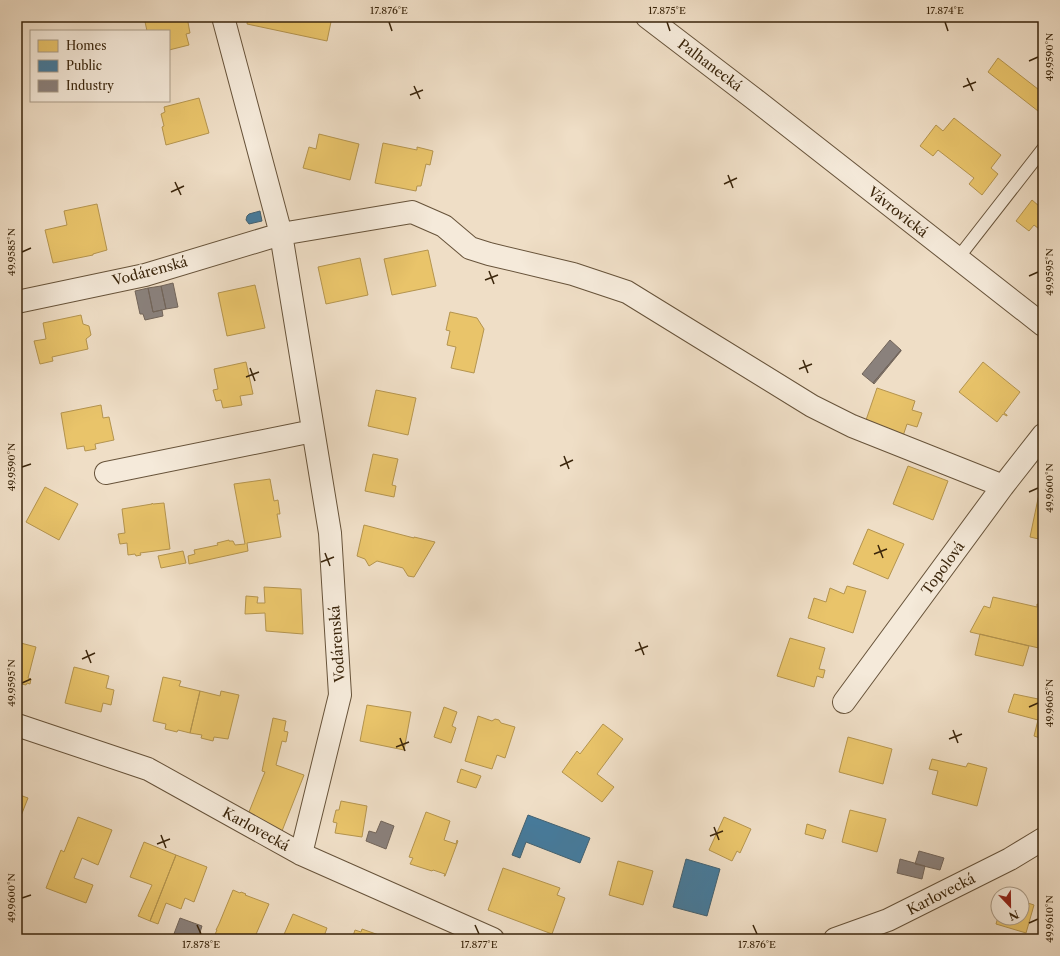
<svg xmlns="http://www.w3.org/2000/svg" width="1060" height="956" viewBox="0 0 1060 956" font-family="'Libre Caslon Text',serif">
<rect width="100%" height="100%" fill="#efdec6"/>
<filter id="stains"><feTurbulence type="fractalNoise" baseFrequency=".005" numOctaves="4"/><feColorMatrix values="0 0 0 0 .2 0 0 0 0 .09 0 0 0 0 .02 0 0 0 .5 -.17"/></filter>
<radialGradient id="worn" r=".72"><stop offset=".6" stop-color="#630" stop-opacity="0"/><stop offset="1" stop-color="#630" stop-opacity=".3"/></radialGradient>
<!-- homes -->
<path fill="#e9c46a" stroke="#b4944e" d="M 144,17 L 187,17 L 190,33 L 186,34 L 189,45 L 169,50 L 169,31 L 147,31 Z
M 248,17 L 332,17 L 327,41 L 247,24 Z
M 998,58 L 1043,93 L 1043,104 L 1038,111 L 988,72 Z
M 199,98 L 209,133 L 166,145 L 162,127 L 164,126 L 161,114 L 165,112 L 164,107 Z
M 954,118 L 1001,155 L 991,168 L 998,174 L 982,195 L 969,184 L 974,178 L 938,150 L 933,156 L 920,146 L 936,125 L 943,131 Z
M 319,134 L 359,144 L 350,180 L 303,168 L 309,147 L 316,149 Z
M 383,143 L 417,150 L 417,147 L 433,151 L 430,165 L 426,164 L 421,186 L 417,186 L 416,191 L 375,183 Z
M 1032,200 L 1039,206 L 1043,201 L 1043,232 L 1034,225 L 1029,231 L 1016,221 Z
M 97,204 L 107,250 L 93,254 L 93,255 L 53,263 L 45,230 L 67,225 L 64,211 Z
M 428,250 L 436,286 L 392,295 L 384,259 Z
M 360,258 L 368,295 L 326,304 L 318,267 Z
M 255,285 L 265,328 L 227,336 L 218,293 Z
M 450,312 L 477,318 L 484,329 L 474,373 L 451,368 L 456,347 L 447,345 L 450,331 L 446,330 Z
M 81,315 L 83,324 L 89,326 L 91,335 L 86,339 L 88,349 L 52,357 L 53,361 L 40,364 L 34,341 L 46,339 L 43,323 Z
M 246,362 L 253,394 L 240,396 L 242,405 L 223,408 L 221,400 L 216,401 L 213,390 L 218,389 L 214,369 Z
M 983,362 L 1020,392 L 1004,413 L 1007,415 L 1007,416 L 1003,414 L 997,422 L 959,392 Z
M 877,388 L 915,401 L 912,410 L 922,413 L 917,427 L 907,424 L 903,436 L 865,423 Z
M 376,390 L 416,398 L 408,435 L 368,426 Z
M 101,405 L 103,418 L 109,417 L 114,440 L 95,444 L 96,449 L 85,451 L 84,446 L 67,449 L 61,413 Z
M 373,454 L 398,459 L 392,485 L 396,486 L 394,497 L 365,491 Z
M 908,466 L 948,481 L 933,520 L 893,504 Z
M 270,479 L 274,501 L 278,500 L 280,514 L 277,514 L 281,537 L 247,543 L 248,551 L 189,564 L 188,556 L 195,554 L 194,550 L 218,545 L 217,543 L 229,540 L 229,541 L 233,541 L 235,545 L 245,544 L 234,484 Z
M 45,487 L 78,504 L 59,540 L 26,522 Z
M 1039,494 L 1043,495 L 1043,540 L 1030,537 Z
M 152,503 L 153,504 L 164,503 L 170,549 L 140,553 L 141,555 L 136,556 L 135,554 L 128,555 L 127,543 L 120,544 L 118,534 L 125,533 L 122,509 L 152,504 Z
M 364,525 L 414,538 L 414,537 L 435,542 L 414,577 L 408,576 L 403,568 L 377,561 L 369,566 L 365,559 L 357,556 Z
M 868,529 L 904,544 L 888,579 L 853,564 Z
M 183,551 L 186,563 L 161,568 L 158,556 Z
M 847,586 L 866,591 L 853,633 L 808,618 L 814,598 L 826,602 L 830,588 L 844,594 Z
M 264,587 L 301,589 L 303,634 L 266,631 L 265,613 L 245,614 L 246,596 L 258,597 L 257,603 L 265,603 Z
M 993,597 L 1037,607 L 1037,604 L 1043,605 L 1043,649 L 970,632 L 984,606 L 990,608 Z
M 980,634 L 1029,646 L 1023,666 L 975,655 Z
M 790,638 L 825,648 L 819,669 L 825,670 L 823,678 L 817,676 L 814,687 L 777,676 Z
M 17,642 L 36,647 L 28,678 L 31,679 L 30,684 L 27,683 L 26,685 L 17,683 Z
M 74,667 L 109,676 L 106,688 L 114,690 L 111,705 L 103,703 L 101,712 L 65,703 Z
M 163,677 L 181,681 L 179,686 L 200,691 L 190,733 L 178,730 L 177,732 L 165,729 L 166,724 L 153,721 Z
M 200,691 L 220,696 L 221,691 L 239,695 L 228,739 L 214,737 L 213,741 L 201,738 L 202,735 L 190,733 Z
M 1014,694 L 1043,700 L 1038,720 L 1008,712 Z
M 1043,700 L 1043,721 L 1038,720 Z
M 367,705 L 411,712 L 404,750 L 360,741 Z
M 444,707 L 457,712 L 452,726 L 456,728 L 451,743 L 434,737 Z
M 478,716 L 492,721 L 495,719 L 499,720 L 501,723 L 515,727 L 505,758 L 497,755 L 492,769 L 465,761 Z
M 273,718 L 286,721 L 284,731 L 288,732 L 286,742 L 282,741 L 276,765 L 304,775 L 282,831 L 247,817 L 265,772 L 262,771 Z
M 1038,720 L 1043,721 L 1043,739 L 1034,736 Z
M 603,724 L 623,739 L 597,774 L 614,787 L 602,802 L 562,772 L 577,751 L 580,754 Z
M 848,737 L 892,749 L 883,784 L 839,772 Z
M 932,759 L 966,767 L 968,763 L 987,768 L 977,806 L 932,794 L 938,771 L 929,769 Z
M 461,769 L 481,776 L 476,788 L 457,782 Z
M 17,794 L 28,798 L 17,826 Z
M 341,801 L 367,806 L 362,837 L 335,833 L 337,823 L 333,822 L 336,810 L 339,810 Z
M 850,810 L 886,819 L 877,852 L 842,842 Z
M 426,812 L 450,821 L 444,840 L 456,844 L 457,840 L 458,841 L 445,876 L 444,876 L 445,874 L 433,870 L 432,871 L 410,864 L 413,858 L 409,857 Z
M 78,817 L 112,830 L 98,865 L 82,858 L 74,878 L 93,885 L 86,903 L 46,888 L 61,850 L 64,852 Z
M 724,817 L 751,829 L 740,853 L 737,851 L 732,861 L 709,850 Z
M 807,824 L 826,830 L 823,839 L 805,834 Z
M 144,842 L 176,855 L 150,921 L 138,916 L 152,885 L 130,877 Z
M 176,855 L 207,867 L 194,902 L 185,898 L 181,909 L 166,903 L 158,924 L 150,921 Z
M 618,861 L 653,871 L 643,905 L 609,895 Z
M 503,868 L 560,888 L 557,895 L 565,898 L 552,934 L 488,910 Z
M 233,890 L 240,893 L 241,892 L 246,894 L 245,895 L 269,904 L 254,939 L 213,939 L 217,930 L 216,930 L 219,924 Z
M 1022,901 L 1034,905 L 1026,933 L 996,924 L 998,917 L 998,918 L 1022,918 Z
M 293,914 L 327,928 L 323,939 L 282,939 Z
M 362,929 L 390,939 L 352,939 L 355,930 L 361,932 Z
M 1040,930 L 1043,931 L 1043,939 L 1037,939 Z"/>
<!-- public -->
<path fill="#457b9d" stroke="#426171" d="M 260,211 L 262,221 L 249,224 L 246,220 L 247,216 L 249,214 Z
M 528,815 L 590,838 L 580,863 L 526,842 L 520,858 L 512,855 Z
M 686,859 L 720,869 L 707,916 L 673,907 Z"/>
<!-- industry -->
<path fill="#8a817c" stroke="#72655a" d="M 173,283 L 178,307 L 166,309 L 161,286 Z
M 161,286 L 166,309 L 153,312 L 148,288 Z
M 148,288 L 153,312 L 162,310 L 163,316 L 145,320 L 143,314 L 140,314 L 135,291 Z
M 890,340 L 901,350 L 873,383 L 862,374 Z
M 901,350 L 901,351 L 874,384 L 873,383 Z
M 381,821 L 394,826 L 386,849 L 366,841 L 369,831 L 376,833 Z
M 919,851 L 944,858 L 940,870 L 915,864 Z
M 900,859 L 925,866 L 922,879 L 897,873 Z
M 180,918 L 202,926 L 198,939 L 172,939 Z"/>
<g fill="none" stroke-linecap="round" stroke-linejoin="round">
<defs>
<path id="service" d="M 958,258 L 1043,149"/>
<path id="minor" d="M 223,17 L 281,234 L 330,533 L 340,695 L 301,854
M 17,302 L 145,275 L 281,234 L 412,212 L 444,226 L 470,248 L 489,254 L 573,274 L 627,292 L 812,406 L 852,426 L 1003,486
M 106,473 L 313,431
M 844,702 L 1003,486 L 1043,435
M 17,725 L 148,769 L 301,854 L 493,939
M 835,939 L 888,920 L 1010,859 L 1043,839"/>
<path id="tertiary" d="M 647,17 L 753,98 L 1043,325"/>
</defs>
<!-- service casing -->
<use href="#service" stroke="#67533a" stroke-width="14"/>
<!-- minor casing -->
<use href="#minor" stroke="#67533a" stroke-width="24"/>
<!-- tertiary casing -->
<use href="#tertiary" stroke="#67533a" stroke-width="24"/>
<!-- service -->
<use href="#service" stroke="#f5eada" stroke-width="12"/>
<!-- minor -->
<use href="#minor" stroke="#f5eada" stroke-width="22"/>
<!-- tertiary -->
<use href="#tertiary" stroke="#f5eada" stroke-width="22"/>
</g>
<!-- ticks -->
<path fill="none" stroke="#3a250b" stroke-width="1.5" d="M 389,22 L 392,31M 667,22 L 670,31M 945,22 L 948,31M 1029,61 L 1038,57M 967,78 L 973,91M 414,86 L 420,99M 963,87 L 976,82M 410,95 L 423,90M 728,175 L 733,188M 175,182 L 181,195M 724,184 L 737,178M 171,192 L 184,186M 22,252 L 31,248M 489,271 L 494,284M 1029,276 L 1038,272M 485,280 L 498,275M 803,360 L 808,373M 250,368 L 255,381M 799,369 L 812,364M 246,377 L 259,372M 564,456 L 569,469M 560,466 L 573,460M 22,467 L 31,464M 1029,492 L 1038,488M 878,545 L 883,558M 325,553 L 330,566M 874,554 L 887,549M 321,562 L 334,557M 639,642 L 644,655M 86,650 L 91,663M 635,651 L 648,646M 82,659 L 95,653M 22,683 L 31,679M 1029,707 L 1038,703M 953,730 L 958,743M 400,738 L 405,751M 949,739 L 962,734M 396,747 L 409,742M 714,827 L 719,840M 161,835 L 166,848M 710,836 L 723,831M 157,844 L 170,839M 22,898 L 31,895M 1029,923 L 1038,919M 197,925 L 201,934M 475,925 L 479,934M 753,925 L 757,934"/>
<g text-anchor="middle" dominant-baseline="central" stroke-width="4" stroke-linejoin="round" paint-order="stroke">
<!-- street labels -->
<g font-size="14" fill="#3a250b" stroke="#f5eada">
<text transform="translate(710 65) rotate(37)">Palhanecká</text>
<text transform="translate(898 212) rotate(38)">Vávrovická</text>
<text transform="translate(150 271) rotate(-15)">Vodárenská</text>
<text transform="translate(943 568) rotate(-54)">Topolová</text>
<text transform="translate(337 644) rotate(-94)">Vodárenská</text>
<text transform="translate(256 829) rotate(29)">Karlovecká</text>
<text transform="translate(941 894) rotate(-27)">Karlovecká</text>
</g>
</g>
<!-- margin -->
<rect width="1060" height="956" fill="none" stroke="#efdec6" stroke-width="44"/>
<!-- legend -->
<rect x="30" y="30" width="140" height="72" fill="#f5eada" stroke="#aa9b87"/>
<rect x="38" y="40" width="20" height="12" fill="#e9c46a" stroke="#aa9b87"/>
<text x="66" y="50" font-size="12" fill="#3a250b">Homes</text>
<rect x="38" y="60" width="20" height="12" fill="#457b9d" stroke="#aa9b87"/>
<text x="66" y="70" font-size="12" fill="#3a250b">Public</text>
<rect x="38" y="80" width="20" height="12" fill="#8a817c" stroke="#aa9b87"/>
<text x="66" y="90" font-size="12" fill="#3a250b">Industry</text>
<!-- north arrow -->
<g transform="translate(1010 906) rotate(158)"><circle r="19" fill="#f5eada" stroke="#aa9b87"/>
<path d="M0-3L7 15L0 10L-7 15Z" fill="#8f2418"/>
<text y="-6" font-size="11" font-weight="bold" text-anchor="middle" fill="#3a250b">N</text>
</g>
<rect x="22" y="22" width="1016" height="912" fill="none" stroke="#3a250b" stroke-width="1.5"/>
<g font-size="10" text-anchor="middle" fill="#3a250b">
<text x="389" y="14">17.876°E</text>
<text x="667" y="14">17.875°E</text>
<text x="945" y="14">17.874°E</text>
<text transform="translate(1049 57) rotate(-90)" y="4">49.9590°N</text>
<text transform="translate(11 252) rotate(-90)" y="4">49.9585°N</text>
<text transform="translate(1049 272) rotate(-90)" y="4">49.9595°N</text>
<text transform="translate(11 467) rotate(-90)" y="4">49.9590°N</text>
<text transform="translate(1049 488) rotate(-90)" y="4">49.9600°N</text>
<text transform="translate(11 683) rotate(-90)" y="4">49.9595°N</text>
<text transform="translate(1049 703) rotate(-90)" y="4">49.9605°N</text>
<text transform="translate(11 898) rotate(-90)" y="4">49.9600°N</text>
<text transform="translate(1049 919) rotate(-90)" y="4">49.9610°N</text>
<text x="201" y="948">17.878°E</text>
<text x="479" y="948">17.877°E</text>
<text x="757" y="948">17.876°E</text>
</g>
<rect width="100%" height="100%" filter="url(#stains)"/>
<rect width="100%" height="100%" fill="url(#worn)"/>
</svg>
